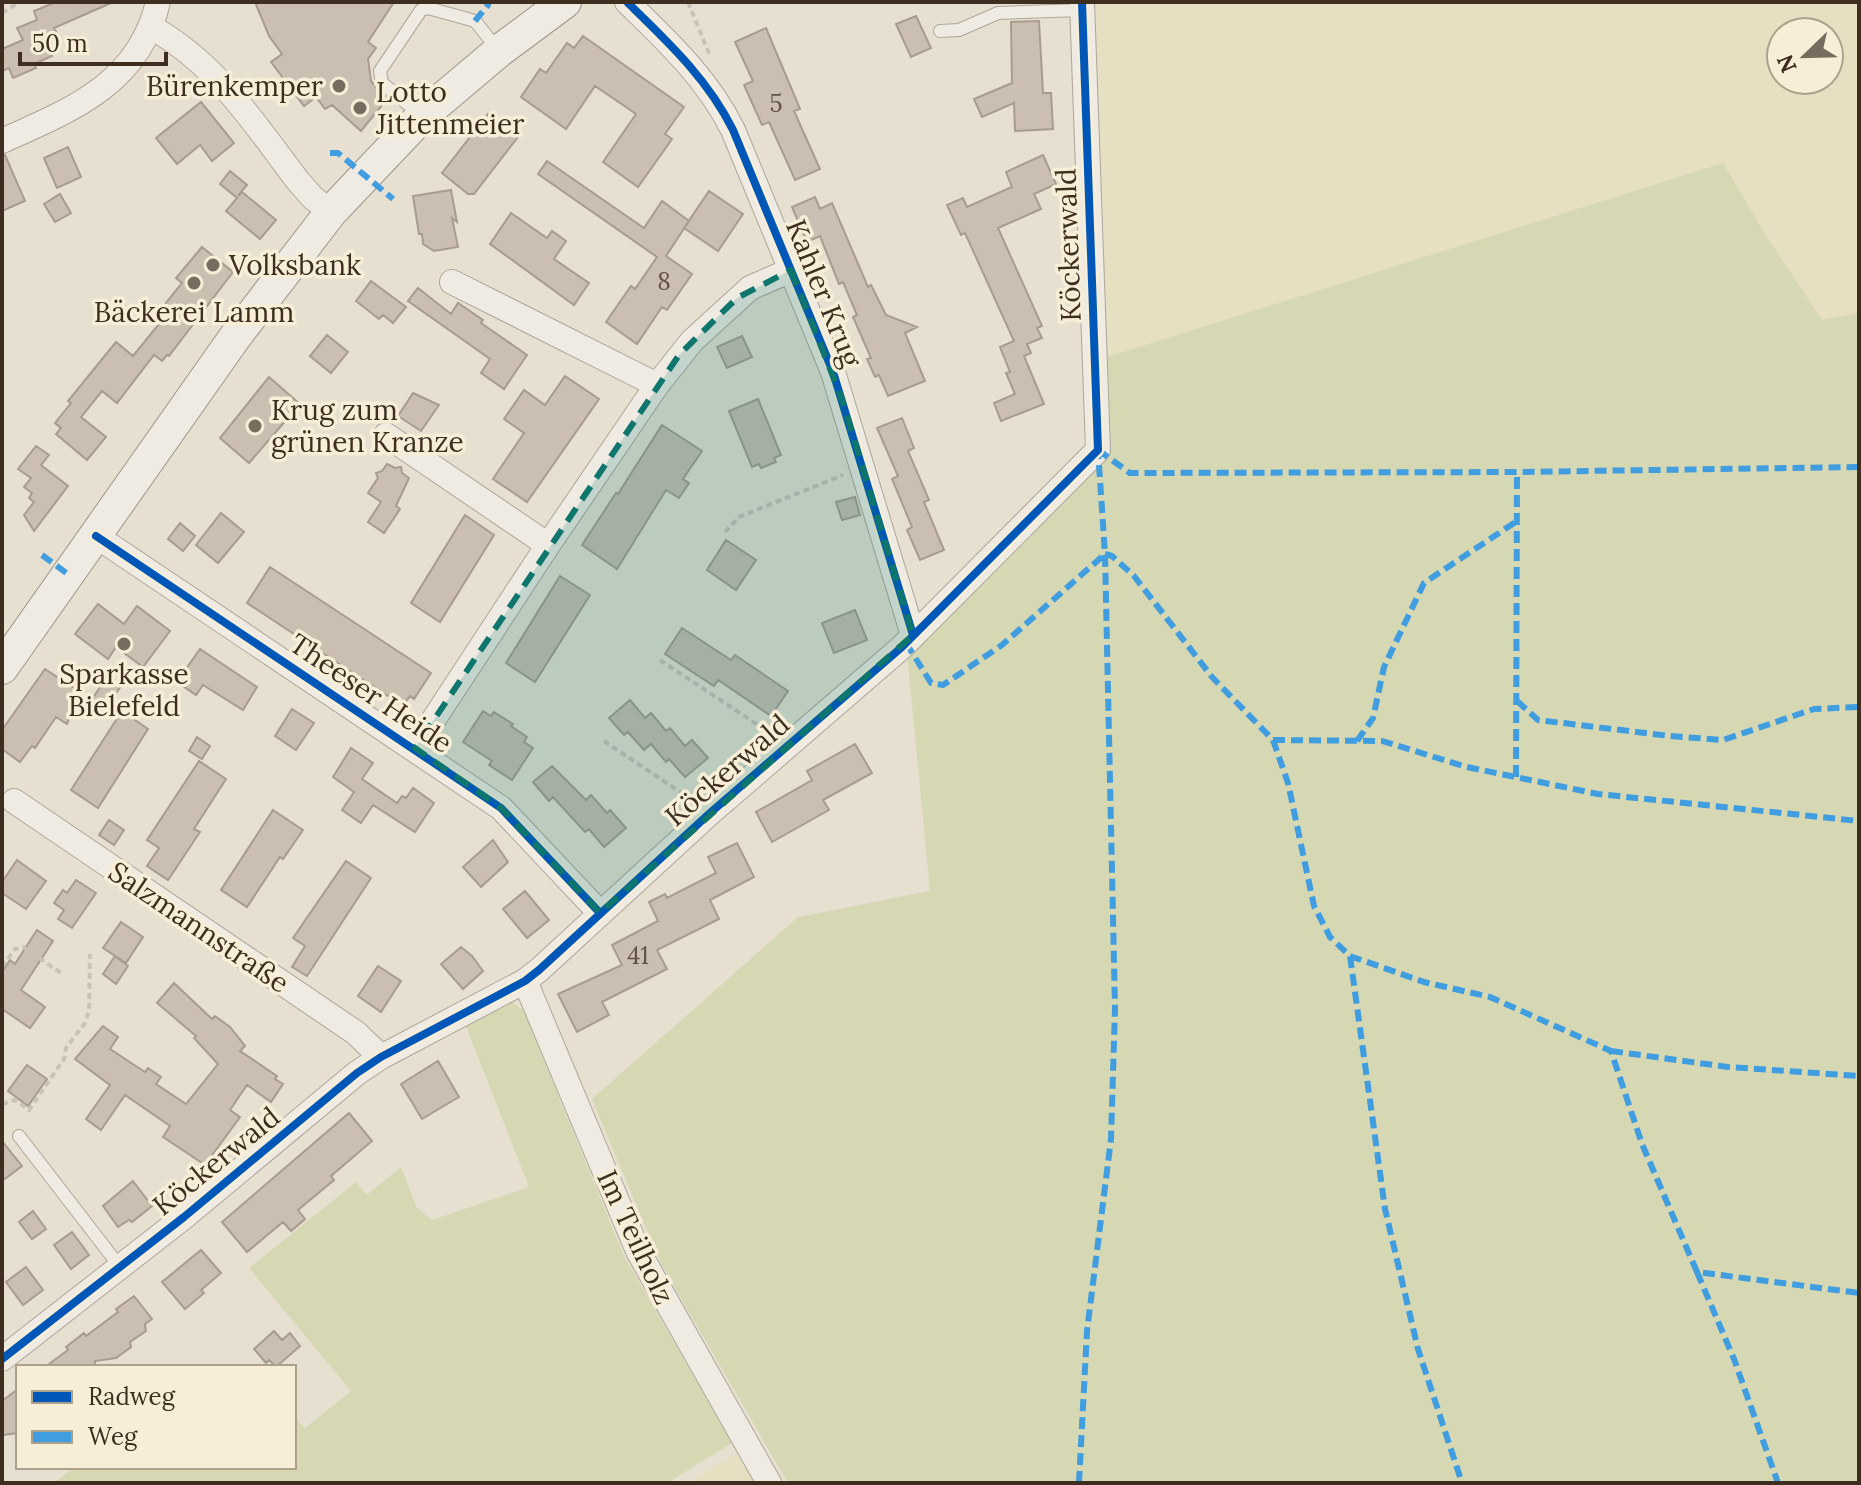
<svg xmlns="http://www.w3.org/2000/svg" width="1861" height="1485" viewBox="0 0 1861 1485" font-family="Lora,serif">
<rect width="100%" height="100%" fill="#e7e0d1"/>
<!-- farmland -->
<path fill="#e6dfc2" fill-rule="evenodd" d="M 1095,2 L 1859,2 L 1859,313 L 1822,320 L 1765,234 L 1722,163 L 1107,357 ZM 1781,32 L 1829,32 L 1829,80 L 1781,80 Z
M 737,1453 L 755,1483 L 687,1483 Z"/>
<!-- green -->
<path fill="#d6d7b3" d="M 1723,163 L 1765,234 L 1822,320 L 1859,313 L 1859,1483 L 788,1483 L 661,1264 L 592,1099 L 798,917 L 930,891 L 906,643 L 1111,445 L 1107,357 Z
M 512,1002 L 523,1010 L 624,1256 L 732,1443 L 667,1483 L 54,1483 L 75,1467 L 294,1467 L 294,1417 L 305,1428 L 351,1391 L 249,1268 L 356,1182 L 367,1195 L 401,1167 L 417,1208 L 432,1220 L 529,1187 L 465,1024 L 504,1003 Z"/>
<!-- building -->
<path fill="#cbbfb2" stroke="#a89c90" stroke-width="2" d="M 56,2 L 111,3 L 54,28 L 57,33 L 45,38 L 52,56 L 34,64 L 36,68 L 13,78 L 9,68 L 2,71 L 2,49 L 23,40 L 17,28 L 37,20 L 34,11 Z
M 255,2 L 394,2 L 368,42 L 376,48 L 368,59 L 371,81 L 387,99 L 361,131 L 332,105 L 325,109 L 316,97 L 304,106 L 271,62 L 282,54 L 269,36 Z
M 916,16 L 931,48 L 911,57 L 896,24 Z
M 1039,21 L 1043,93 L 1051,93 L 1053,129 L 1015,131 L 1014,103 L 982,117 L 974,99 L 1012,83 L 1011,22 Z
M 766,28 L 800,109 L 794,111 L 820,169 L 795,180 L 769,122 L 762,125 L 744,85 L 753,81 L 735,42 Z
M 583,36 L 684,107 L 665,134 L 672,139 L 638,187 L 603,162 L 636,114 L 595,86 L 566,129 L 521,97 L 540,69 L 546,73 L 567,43 L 574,48 Z
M 201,102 L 234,143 L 212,161 L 200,145 L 177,164 L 156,138 Z
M 488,114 L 518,137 L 474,194 L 468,194 L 442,173 Z
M 68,147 L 81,177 L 57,188 L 44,158 Z
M 5,155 L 25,201 L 2,211 L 2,156 Z
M 1043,155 L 1056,184 L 1034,194 L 1041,209 L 998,228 L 1042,326 L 1037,328 L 1042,338 L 1027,344 L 1031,353 L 1024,356 L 1044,404 L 1001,421 L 994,403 L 1015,394 L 1006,373 L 1010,372 L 1000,347 L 1014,341 L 965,233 L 961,235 L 947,205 L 963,198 L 967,207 L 1012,187 L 1006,172 Z
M 547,161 L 644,228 L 662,201 L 689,221 L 666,256 L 692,274 L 667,310 L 662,307 L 637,344 L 606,322 L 631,286 L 635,289 L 657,257 L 538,174 Z
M 230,171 L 247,185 L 238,196 L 242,192 L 276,220 L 260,239 L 226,211 L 237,198 L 220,184 Z
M 451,190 L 457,222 L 452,218 L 458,247 L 434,251 L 423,244 L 422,234 L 419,234 L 413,196 Z
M 709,191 L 743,214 L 718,251 L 684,228 Z
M 60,194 L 71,213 L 55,222 L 44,204 Z
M 815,197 L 820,209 L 832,203 L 868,287 L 871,285 L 886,315 L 917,327 L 905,333 L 925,381 L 888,396 L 879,375 L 875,377 L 867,359 L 871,358 L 853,317 L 857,315 L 843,282 L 839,284 L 820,236 L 807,242 L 792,207 Z
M 511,213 L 547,238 L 552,231 L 566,241 L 554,259 L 589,283 L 574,305 L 490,244 Z
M 202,247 L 233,272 L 169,356 L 167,355 L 162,361 L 154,355 L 117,403 L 102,391 L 81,417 L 106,437 L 87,460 L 56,434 L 61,428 L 55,423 L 71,403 L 68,401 L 116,342 L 133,356 L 159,324 L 153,319 L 182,283 L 176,278 Z
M 371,281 L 406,307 L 393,323 L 383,315 L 379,319 L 356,301 Z
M 418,288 L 451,314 L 458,303 L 483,320 L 481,323 L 527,355 L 504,389 L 481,373 L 490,359 L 408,301 Z
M 327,335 L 348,352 L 331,373 L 310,356 Z
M 742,336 L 752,357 L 727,368 L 717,347 Z
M 565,376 L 599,399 L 527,502 L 493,479 L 524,433 L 504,419 L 524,390 L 545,405 Z
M 269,377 L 300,404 L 249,463 L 220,438 Z
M 413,393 L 439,405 L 421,431 L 398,416 Z
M 758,399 L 781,455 L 774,458 L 776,462 L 761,468 L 759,464 L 752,467 L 729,411 Z
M 902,418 L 914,448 L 908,451 L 929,500 L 924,502 L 944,550 L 920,560 L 907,530 L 912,527 L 892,479 L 898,476 L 877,428 Z
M 662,425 L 702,451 L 683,479 L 689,483 L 679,498 L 666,490 L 617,569 L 582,545 L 616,493 L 618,494 Z
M 36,446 L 49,455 L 41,465 L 68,486 L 34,531 L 24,515 L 34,502 L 29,498 L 32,493 L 24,487 L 31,478 L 18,469 Z
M 387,464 L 395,468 L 401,467 L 402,473 L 409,478 L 396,506 L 400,509 L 384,533 L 368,522 L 381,502 L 368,493 L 378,478 L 376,473 L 382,471 Z
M 855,497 L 860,515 L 842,520 L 836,502 Z
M 221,513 L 244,532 L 218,563 L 196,545 Z
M 465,515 L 494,535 L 440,622 L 411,603 Z
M 180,523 L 195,536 L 183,551 L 168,539 Z
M 726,540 L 756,560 L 736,590 L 707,570 Z
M 270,567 L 431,673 L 414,699 L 410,696 L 403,706 L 247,603 Z
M 560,576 L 590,595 L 535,682 L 506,663 Z
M 98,604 L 124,624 L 137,606 L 170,631 L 143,667 L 116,647 L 108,659 L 75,634 Z
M 855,610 L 867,640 L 834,653 L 822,623 Z
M 682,628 L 731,660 L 735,655 L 788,691 L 771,716 L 718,680 L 714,686 L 665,654 Z
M 200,649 L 257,687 L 243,710 L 203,685 L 196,695 L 177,682 Z
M 45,669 L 80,692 L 67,724 L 56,717 L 35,748 L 32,746 L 20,762 L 2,749 L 2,730 Z
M 107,677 L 121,686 L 104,711 L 90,702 Z
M 630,700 L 645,718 L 651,713 L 666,731 L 670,728 L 685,746 L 692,740 L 708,758 L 685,777 L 669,759 L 666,762 L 651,744 L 644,750 L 628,732 L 624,735 L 609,718 Z
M 292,709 L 314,723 L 296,750 L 275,736 Z
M 122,711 L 148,729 L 98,808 L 71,790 Z
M 483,711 L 491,716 L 494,712 L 513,724 L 511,726 L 527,737 L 524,742 L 533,748 L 512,780 L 489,765 L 492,761 L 463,742 Z
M 197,737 L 210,746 L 202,759 L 189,751 Z
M 855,744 L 872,773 L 823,800 L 829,810 L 772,842 L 756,812 L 812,780 L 807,771 Z
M 351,748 L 373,763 L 362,779 L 397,803 L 402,796 L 406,798 L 413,788 L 434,803 L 415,832 L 373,805 L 361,823 L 342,810 L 354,792 L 333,777 Z
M 199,761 L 226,779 L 194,829 L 200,832 L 168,880 L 147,866 L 159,848 L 147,840 Z
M 552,766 L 586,800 L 591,795 L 607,813 L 610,810 L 626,828 L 604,847 L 589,829 L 585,832 L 553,797 L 549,801 L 533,782 Z
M 273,810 L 303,830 L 283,859 L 280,857 L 247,907 L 221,890 Z
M 109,820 L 124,830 L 114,845 L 99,835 Z
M 493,840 L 508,862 L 481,887 L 463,867 Z
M 737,843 L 754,877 L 710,900 L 719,919 L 657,950 L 667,969 L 602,1002 L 609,1015 L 577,1032 L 558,994 L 622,965 L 612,945 L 658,921 L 649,902 L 665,894 L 667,898 L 716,873 L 708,857 Z
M 17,860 L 46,881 L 26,909 L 2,893 L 2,882 Z
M 346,861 L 371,878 L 307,976 L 292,967 L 305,946 L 293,938 Z
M 76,880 L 96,893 L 72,928 L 58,919 L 64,910 L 54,903 L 63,890 L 67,893 Z
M 525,891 L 549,920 L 527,938 L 503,909 Z
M 121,922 L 143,937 L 126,963 L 103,948 Z
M 37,930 L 53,941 L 21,990 L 45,1007 L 30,1028 L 2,1009 L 2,972 L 10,960 L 15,964 Z
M 461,947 L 472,956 L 483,971 L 463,989 L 441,964 Z
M 115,956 L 128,966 L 116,984 L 103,974 Z
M 378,966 L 401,981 L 381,1012 L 358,996 Z
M 174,983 L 212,1019 L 215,1016 L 230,1027 L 245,1046 L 240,1051 L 277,1076 L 275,1079 L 283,1084 L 271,1102 L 247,1085 L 230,1110 L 240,1117 L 205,1165 L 163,1137 L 170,1126 L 125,1095 L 101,1130 L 86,1119 L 110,1085 L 75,1059 L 103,1026 L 118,1037 L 110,1049 L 145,1072 L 148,1068 L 161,1077 L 156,1084 L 186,1104 L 218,1064 L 194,1038 L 196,1036 L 157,1003 Z
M 438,1061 L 459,1097 L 422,1119 L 401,1084 Z
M 27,1065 L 47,1079 L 28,1106 L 8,1091 Z
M 349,1113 L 372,1141 L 331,1176 L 334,1180 L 298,1210 L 305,1219 L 291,1231 L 283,1222 L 247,1252 L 222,1222 Z
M 2,1141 L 22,1166 L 2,1181 Z
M 133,1181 L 152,1206 L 132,1222 L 129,1220 L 118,1227 L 103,1206 Z
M 33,1211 L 46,1229 L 32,1239 L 19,1222 Z
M 72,1232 L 89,1255 L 71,1269 L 54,1245 Z
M 201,1250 L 221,1273 L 201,1290 L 204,1293 L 185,1309 L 162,1282 Z
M 26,1267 L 43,1290 L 23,1305 L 6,1282 Z
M 134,1296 L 152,1319 L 145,1324 L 146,1331 L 130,1342 L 131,1347 L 116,1358 L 95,1361 L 95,1367 L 45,1367 L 68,1350 L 66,1347 L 84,1333 L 86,1336 L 118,1312 L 116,1309 Z
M 274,1331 L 282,1340 L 290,1333 L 300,1346 L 276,1367 L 269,1360 L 266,1363 L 254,1349 Z
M 18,1389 L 18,1433 L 2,1435 L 2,1401 Z"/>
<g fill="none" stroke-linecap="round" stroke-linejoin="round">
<defs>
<path id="service" d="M 940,31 L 959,30 L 998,13 L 1082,10
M 420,114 L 382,83 L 380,71 L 421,10 L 428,8 L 475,21 L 499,51
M 19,1136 L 120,1267"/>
<path id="minor" d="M 627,2 C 667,41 708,79 733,130 L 833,372 L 913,635
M 151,27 C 217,64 253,122 298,181 L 313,198 L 331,212
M 2,141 C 71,110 139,84 158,2
M 452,282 L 657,385
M 386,435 L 548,545 L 415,748
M 96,536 L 501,808 L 600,913
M 548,545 L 657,385 L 692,341 L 750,288 L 791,270
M 14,801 L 356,1033 L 381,1057
M 525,981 L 638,1251 L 769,1483
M 2,1359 L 184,1217 L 357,1073 L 381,1057 L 525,981 L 539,970 L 710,813 L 902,647 L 1098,450 L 1082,2"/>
<path id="secondary" d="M 2,668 L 235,337 L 331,212 L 422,116 L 499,51 L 565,2"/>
</defs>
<!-- service casing -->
<use href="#service" stroke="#ada599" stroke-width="14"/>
<!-- minor casing -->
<use href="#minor" stroke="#ada599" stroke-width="26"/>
<!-- secondary casing -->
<use href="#secondary" stroke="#9c958a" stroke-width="34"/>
<!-- path -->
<path stroke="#c8c2b9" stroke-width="4" stroke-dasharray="6 4" stroke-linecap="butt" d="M 688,2 L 710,56
M 2,13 L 20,2
M 278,90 L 299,75
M 725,532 L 739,517 L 843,475
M 660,660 L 770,733
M 604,741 L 692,800
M 2,967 L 15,949 L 23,947 L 61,973
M 2,1104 L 15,1100 L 29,1110 L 64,1059 L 66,1048 L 85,1023 L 89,1011 L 90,954"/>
<!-- service -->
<use href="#service" stroke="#efebe3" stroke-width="12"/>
<!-- minor -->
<use href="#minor" stroke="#efebe3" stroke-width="24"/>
<!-- secondary -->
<use href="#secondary" stroke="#efebe3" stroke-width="32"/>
<!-- quiet -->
<path stroke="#3f9de0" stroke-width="6" stroke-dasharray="12 6" stroke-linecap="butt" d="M 475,21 L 488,5 L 486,2
M 330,153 L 338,153 L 393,199
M 1098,450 L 1130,473 L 1517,472 L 1859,467
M 1105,554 L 1112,556 L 1134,576 L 1212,677 L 1273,740 L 1288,783 L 1314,906 L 1330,937 L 1350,956 L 1424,982 L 1490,997 L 1611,1051 L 1642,1144 L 1697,1272 L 1859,1293
M 42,555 L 69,575
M 906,643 L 931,683 L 943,685 L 1002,645 L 1105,554
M 1517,701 L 1538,720 L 1670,736 L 1723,740 L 1814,709 L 1859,707
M 1273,740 L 1382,741 L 1467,767 L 1598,794 L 1859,821
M 1357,741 L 1373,718 L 1384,667 L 1424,583 L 1517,521
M 1516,777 L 1517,472
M 1350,956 L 1385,1209 L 1418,1349 L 1462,1483
M 1611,1051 L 1728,1067 L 1859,1076
M 1697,1272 L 1734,1359 L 1778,1483
M 1079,1483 L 1087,1331 L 1111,1139 L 1115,1008 L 1105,554 L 1098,450"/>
<defs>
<path id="cycleway" d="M 627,2 C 667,41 708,79 733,130 L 833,372 L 913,635
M 96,536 L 501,808 L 600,913
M 2,1359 L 184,1217 L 357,1073 L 381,1057 L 525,981 L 539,970 L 710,813 L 902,647 L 1098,450 L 1082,2"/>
</defs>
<!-- cycleway casing -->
<use href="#cycleway" stroke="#f7eed8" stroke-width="13"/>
<!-- cycleway -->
<use href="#cycleway" stroke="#0057b8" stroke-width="8"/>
</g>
<!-- marked area -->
<path fill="#0f766e" fill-opacity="0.2" stroke="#0f766e" stroke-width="6" stroke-dasharray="16 10" stroke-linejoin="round" d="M 791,270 L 843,402 L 913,635 L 600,913 L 501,808 L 415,748 L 679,355 L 737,298 Z"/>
<!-- markers -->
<g fill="#786c5e" stroke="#f7eed8" stroke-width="3">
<circle cx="339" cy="86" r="8"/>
<circle cx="360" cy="108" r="8"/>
<circle cx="213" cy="265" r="8"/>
<circle cx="194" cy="283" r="8"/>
<circle cx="255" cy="426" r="8"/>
<circle cx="124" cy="644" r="8"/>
</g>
<g text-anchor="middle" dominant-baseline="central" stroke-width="7" stroke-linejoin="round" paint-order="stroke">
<!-- number labels -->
<g font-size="24" fill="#605244">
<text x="776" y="103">5</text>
<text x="664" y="281">8</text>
<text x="638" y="955">41</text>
</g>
<!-- poi labels -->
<g font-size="28" fill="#3d2e20" stroke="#f7eed8" text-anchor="start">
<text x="323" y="86" text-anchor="end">Bürenkemper</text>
<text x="376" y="92">Lotto<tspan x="376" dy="32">Jittenmeier</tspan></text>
<text x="229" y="265">Volksbank</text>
<text x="194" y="312" text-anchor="middle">Bäckerei Lamm</text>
<text x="271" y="410">Krug zum<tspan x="271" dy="32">grünen Kranze</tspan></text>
<text x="124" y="674" text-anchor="middle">Sparkasse<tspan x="124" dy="32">Bielefeld</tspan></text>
</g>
<!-- street labels -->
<g font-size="28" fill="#3d2e20" stroke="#f7eed8">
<text transform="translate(1068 245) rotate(-92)">Köckerwald</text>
<text transform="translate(824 293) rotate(68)">Kahler Krug</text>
<text transform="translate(371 693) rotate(34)">Theeser Heide</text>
<text transform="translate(727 770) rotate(-41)">Köckerwald</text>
<text transform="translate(199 927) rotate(34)">Salzmannstraße</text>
<text transform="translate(216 1161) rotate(-39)">Köckerwald</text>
<text transform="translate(636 1237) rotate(65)">Im Teilholz</text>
</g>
</g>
<!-- border -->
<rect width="1861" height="1485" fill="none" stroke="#3d2e20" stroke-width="8"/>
<!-- legend -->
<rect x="16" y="1365" width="280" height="104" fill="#f7eed8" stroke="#ada18e" stroke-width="2"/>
<rect x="32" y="1391" width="40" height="12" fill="#0057b8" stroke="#ada18e" stroke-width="2"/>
<text x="88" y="1405" font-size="24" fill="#3d2e20">Radweg</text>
<rect x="32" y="1431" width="40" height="12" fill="#3f9de0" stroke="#ada18e" stroke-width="2"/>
<text x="88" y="1445" font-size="24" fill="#3d2e20">Weg</text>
<!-- north arrow -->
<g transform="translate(1805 56) rotate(247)"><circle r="38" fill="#f7eed8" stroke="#ada18e" stroke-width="2"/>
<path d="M0-6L14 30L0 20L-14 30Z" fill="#786c5e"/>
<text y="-12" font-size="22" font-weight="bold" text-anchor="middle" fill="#3d2e20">N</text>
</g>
<!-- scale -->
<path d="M20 52v12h146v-12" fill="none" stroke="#3d2e20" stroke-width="4"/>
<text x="32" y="52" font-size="24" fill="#3d2e20" stroke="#f7eed8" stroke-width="6" paint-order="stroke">50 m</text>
</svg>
